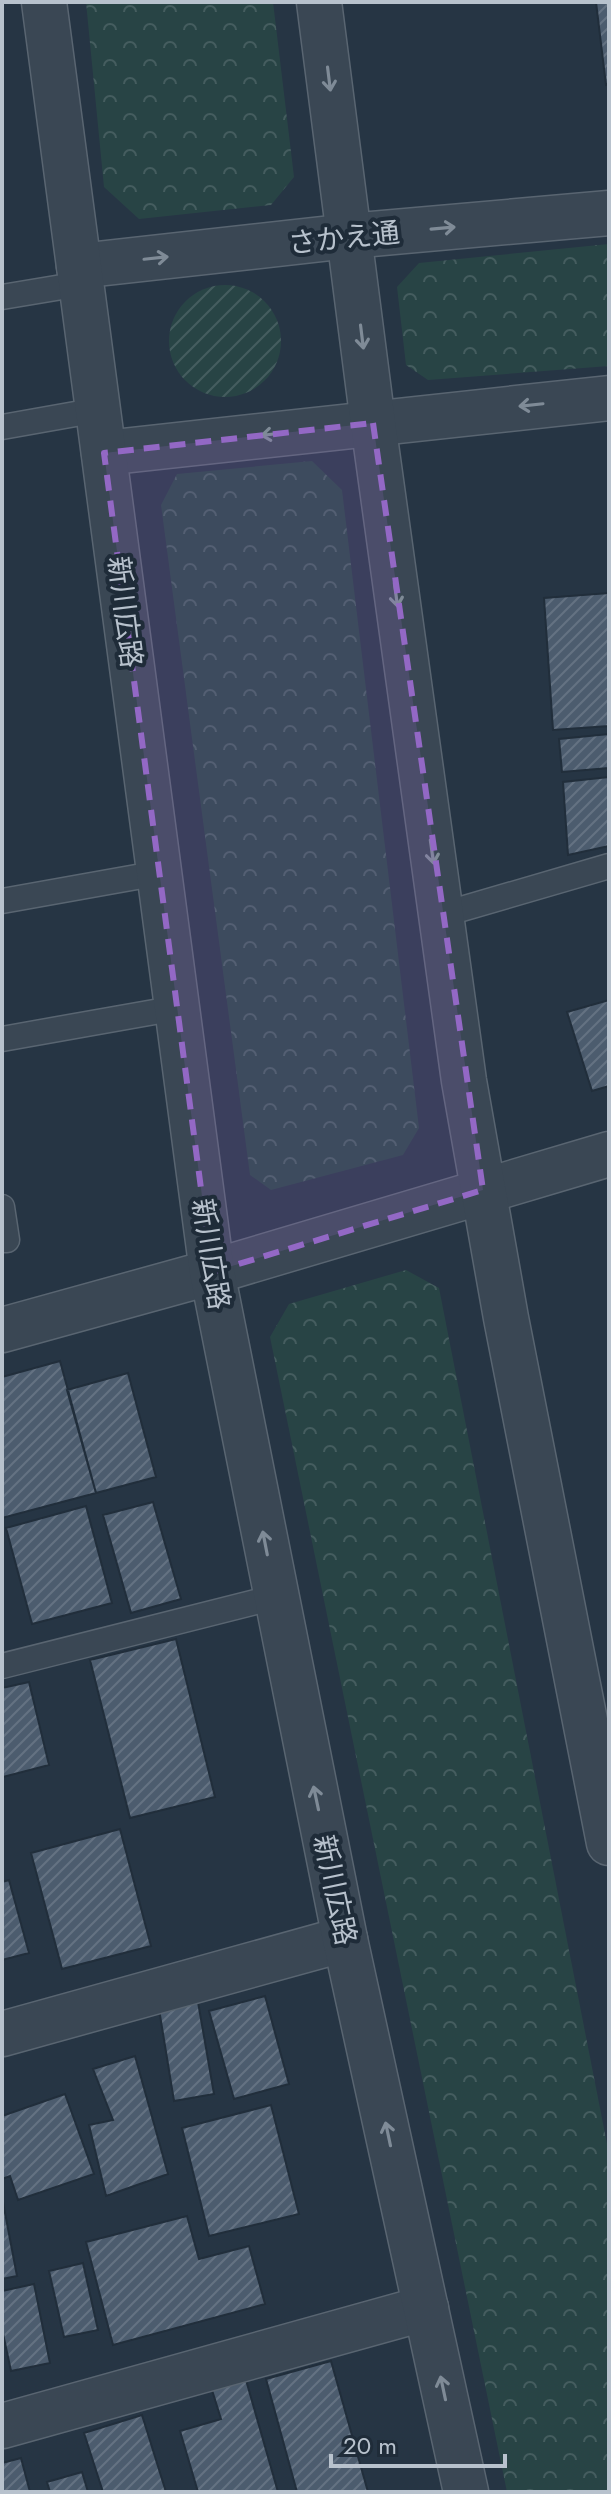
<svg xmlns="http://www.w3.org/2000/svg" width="611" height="2494" viewBox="0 0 611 2494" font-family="Jost,'Noto Sans JP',sans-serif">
<defs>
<pattern id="park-crowns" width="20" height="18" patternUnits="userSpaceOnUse" patternTransform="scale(2)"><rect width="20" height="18" fill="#284445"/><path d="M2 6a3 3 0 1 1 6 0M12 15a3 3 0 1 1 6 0" fill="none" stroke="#455d5f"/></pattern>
<pattern id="garden-furrows" width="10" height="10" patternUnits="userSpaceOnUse" patternTransform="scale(2)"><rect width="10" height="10" fill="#284445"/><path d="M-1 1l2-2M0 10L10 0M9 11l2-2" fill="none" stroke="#455d5f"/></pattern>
<pattern id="building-hatch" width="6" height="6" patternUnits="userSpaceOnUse" patternTransform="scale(2)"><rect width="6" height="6" fill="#4c5c6e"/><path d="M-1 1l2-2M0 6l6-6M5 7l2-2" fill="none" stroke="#647282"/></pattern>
</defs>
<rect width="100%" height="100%" fill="#263544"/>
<!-- park -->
<path fill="url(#park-crowns)" d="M 86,2 L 273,2 L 294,177 L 271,205 L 139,219 L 104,187 Z
M 609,244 L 609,366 L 428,380 L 406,365 L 397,287 L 419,263 Z
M 312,461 L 342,490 L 419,1128 L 403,1155 L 271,1190 L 250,1175 L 161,505 L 177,474 Z
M 406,1270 L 439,1288 L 609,2154 L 609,2492 L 507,2492 L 270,1337 L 289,1304 Z"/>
<!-- garden -->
<path fill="url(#garden-furrows)" d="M169 341a56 56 0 1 1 112 0a56 56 0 1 1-112 0Z"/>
<!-- building -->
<path fill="url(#building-hatch)" stroke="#212e3b" stroke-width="2" d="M 596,2 L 609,2 L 609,84 L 606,85 Z
M 609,593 L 609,726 L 553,730 L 544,598 Z
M 609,734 L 609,768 L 562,772 L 559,739 Z
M 609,777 L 609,846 L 568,855 L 563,782 Z
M 609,1000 L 609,1086 L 592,1091 L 567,1012 Z
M 60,1361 L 96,1493 L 2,1518 L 2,1377 Z
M 128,1373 L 156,1477 L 96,1493 L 67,1390 Z
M 153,1502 L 181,1599 L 131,1613 L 103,1515 Z
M 86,1506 L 112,1603 L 32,1624 L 6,1528 Z
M 176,1639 L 215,1797 L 130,1818 L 90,1660 Z
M 29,1682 L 49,1765 L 3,1777 L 2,1688 Z
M 120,1829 L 151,1946 L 62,1969 L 31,1853 Z
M 9,1880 L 29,1953 L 2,1960 L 2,1882 Z
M 265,1996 L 289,2084 L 234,2099 L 209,2011 Z
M 198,2002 L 214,2094 L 174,2101 L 159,2009 Z
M 135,2056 L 168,2174 L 106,2196 L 89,2125 L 113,2120 L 93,2069 Z
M 65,2094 L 94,2174 L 18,2200 L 10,2176 L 2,2179 L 2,2116 Z
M 271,2105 L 299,2214 L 209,2236 L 182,2128 Z
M 2,2197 L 17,2276 L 2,2279 Z
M 187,2216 L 199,2259 L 249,2246 L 265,2304 L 113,2345 L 86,2242 Z
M 83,2263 L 98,2330 L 64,2337 L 49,2271 Z
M 34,2284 L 50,2363 L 11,2371 L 2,2329 L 2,2291 Z
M 331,2361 L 368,2492 L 297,2492 L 266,2379 Z
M 246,2380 L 278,2492 L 198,2492 L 180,2431 L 221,2419 L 212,2390 Z
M 142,2415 L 166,2492 L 103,2492 L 84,2433 Z
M 21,2458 L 30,2492 L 2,2492 L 2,2463 Z
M 82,2472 L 88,2492 L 50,2492 L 47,2482 Z"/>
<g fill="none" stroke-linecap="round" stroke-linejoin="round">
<defs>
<path id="service" d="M 2,297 L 80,284
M 2,427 L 98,410
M 2,901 L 159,873
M 441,915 L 609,866
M 2,1039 L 177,1008
M 2,1207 L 7,1240 L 2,1240
M 2,1666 L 275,1597"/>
<path id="minor" d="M 79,266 L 349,236 L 609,213
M 104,453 L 609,398
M 2,1330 L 212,1272 L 609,1154
M 2,2034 L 345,1939
M 2,2426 L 426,2308"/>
<path id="tertiary" d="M 44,2 L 212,1272 L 345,1939 L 466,2492
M 319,2 L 373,423 L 464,1081 L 506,1318 L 609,1843"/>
</defs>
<!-- service casing -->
<use href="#service" stroke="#596571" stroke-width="27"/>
<!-- minor casing -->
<use href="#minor" stroke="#596571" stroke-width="47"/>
<!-- tertiary casing -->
<use href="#tertiary" stroke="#596571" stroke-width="47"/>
<!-- service -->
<use href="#service" stroke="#3a4754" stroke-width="24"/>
<!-- minor -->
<use href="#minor" stroke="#3a4754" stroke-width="44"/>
<!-- tertiary -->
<use href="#tertiary" stroke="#3a4754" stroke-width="44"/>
</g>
<!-- one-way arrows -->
<defs><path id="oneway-shaft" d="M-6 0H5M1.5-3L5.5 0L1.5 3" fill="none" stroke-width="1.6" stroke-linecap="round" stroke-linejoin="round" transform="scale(2)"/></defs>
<g stroke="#7f8b97">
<use href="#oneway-shaft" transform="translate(329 79) rotate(83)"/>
<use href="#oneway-shaft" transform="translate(443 228) rotate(-5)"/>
<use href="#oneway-shaft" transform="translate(156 258) rotate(-6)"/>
<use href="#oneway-shaft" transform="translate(362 337) rotate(83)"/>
<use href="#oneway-shaft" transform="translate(531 405) rotate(174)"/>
<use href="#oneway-shaft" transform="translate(273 434) rotate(173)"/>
<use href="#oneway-shaft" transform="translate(396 595) rotate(82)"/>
<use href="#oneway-shaft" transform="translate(432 852) rotate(82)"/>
<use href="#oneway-shaft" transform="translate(265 1543) rotate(-101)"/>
<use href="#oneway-shaft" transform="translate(316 1798) rotate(-102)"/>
<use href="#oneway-shaft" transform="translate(388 2134) rotate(-102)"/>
<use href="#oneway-shaft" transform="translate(443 2388) rotate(-102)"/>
</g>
<!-- marked area -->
<path fill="#9368c5" fill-opacity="0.2" stroke="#9368c5" stroke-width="6" stroke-dasharray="16 10" stroke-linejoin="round" d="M 373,423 L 483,1190 L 212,1272 L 104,453 Z"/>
<g text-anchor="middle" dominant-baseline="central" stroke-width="8" stroke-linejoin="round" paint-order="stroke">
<!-- street labels -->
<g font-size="28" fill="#b8c2cd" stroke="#1f2c39">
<text transform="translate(344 238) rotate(-6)">さかえ通</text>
<text transform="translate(125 612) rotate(83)">新川広路</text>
<text transform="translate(211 1254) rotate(81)">新川広路</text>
<text transform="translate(335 1890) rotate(78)">新川広路</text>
</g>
</g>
<!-- border -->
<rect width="611" height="2494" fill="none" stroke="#b8c2cd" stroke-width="8"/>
<!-- scale -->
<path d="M331 2454v12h174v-12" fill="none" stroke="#b8c2cd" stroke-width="4"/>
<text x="343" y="2454" font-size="24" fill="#b8c2cd" stroke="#1f2c39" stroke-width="6" paint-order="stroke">20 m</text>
</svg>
